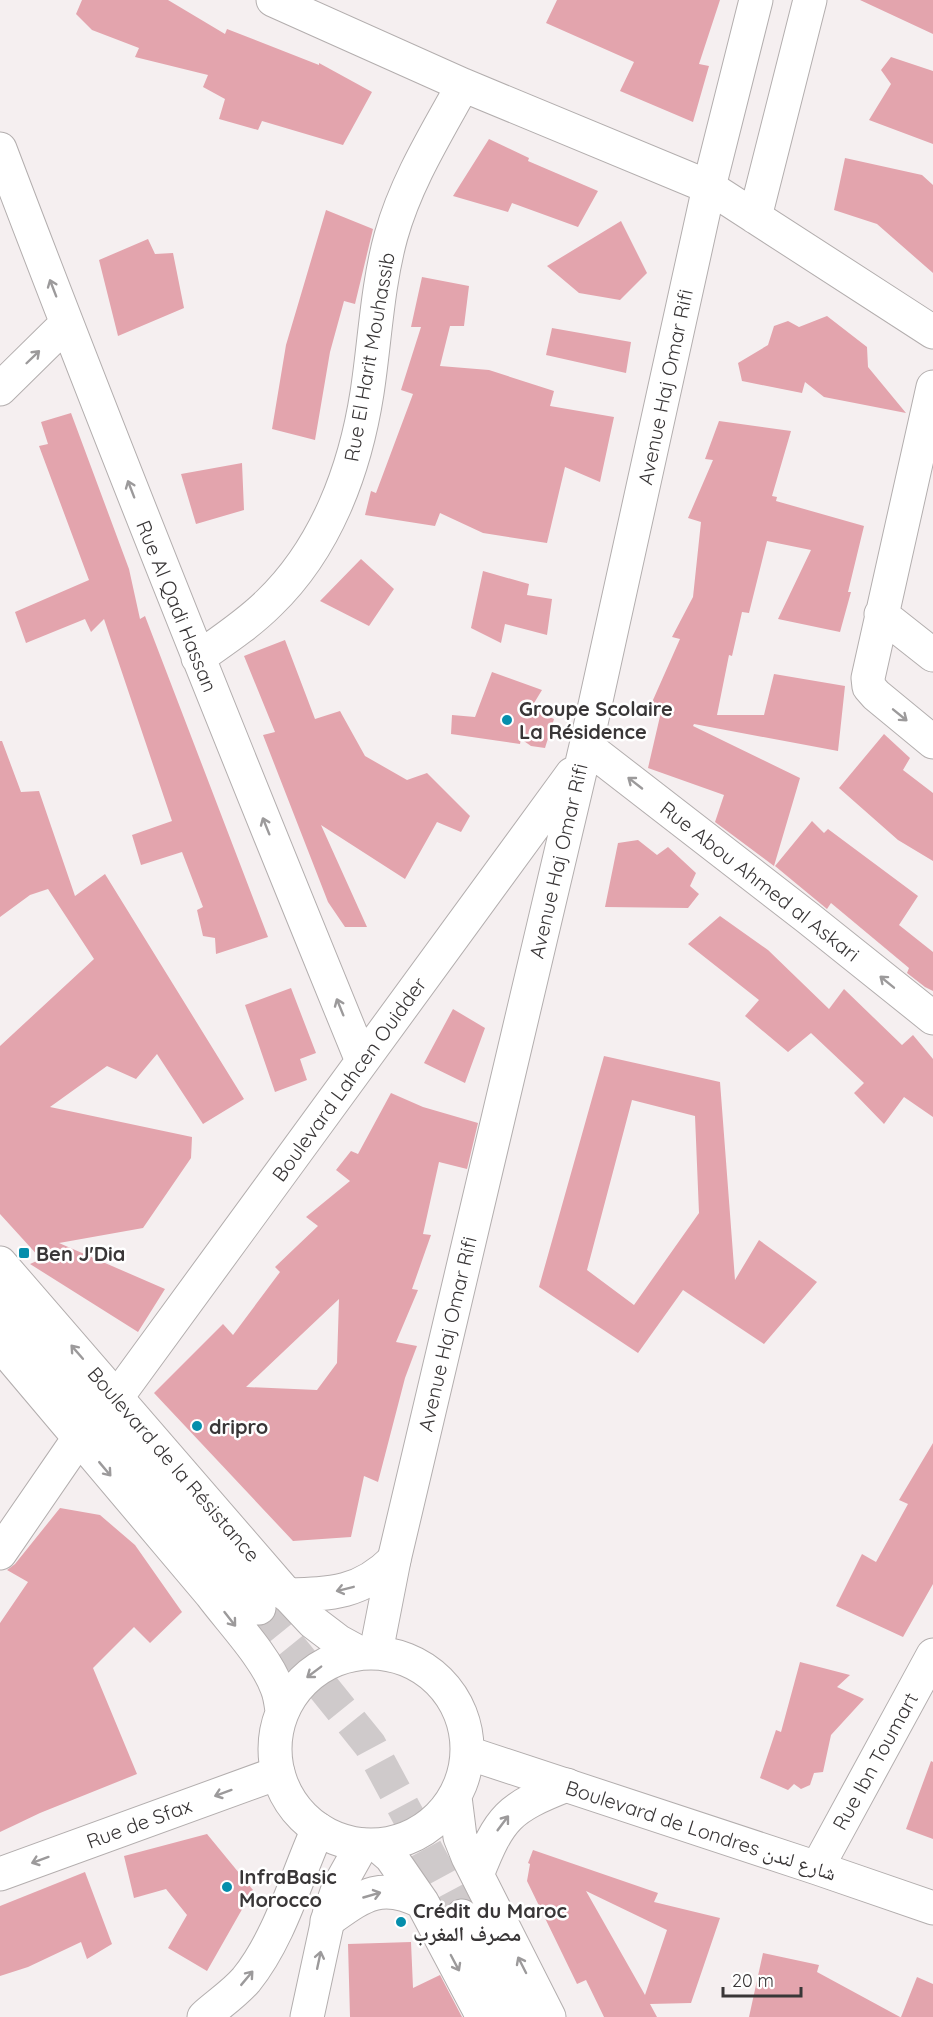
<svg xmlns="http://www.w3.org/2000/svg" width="933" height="2017" viewBox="0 0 933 2017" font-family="Quicksand,'Noto Naskh Arabic',sans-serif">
<rect width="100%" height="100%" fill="#f5eff0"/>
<!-- building -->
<path fill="#e3a4ad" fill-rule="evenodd" d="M 82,0 L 168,0 L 225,34 L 227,29 L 319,65 L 319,63 L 372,92 L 343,145 L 262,121 L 258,130 L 219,119 L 225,99 L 203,87 L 208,75 L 135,57 L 139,48 L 92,30 L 76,14 Z
M 557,0 L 720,0 L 699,64 L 709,66 L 693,122 L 620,91 L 634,62 L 546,23 Z
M 860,0 L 933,0 L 933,34 Z
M 891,57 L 933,71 L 933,144 L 869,120 L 891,84 L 881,70 Z
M 489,139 L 529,158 L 528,161 L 598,191 L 578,227 L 512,203 L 508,212 L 453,196 Z
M 845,158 L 922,175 L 933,185 L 933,273 L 877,224 L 834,210 Z
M 326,210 L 373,229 L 355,304 L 344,301 L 330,352 L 315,440 L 272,429 L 286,345 Z
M 621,221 L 647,273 L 620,300 L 579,293 L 547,266 Z
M 148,239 L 155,254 L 173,253 L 184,308 L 118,336 L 99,260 Z
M 422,277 L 469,286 L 464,326 L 450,326 L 440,366 L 489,370 L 554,391 L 550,406 L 614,417 L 600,482 L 565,467 L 547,543 L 483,533 L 440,513 L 435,526 L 365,515 L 371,491 L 376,493 L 413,394 L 401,390 L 421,327 L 411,327 Z
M 827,316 L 867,347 L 868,367 L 906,413 L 824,397 L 805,382 L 802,393 L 742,381 L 738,363 L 768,345 L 774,326 L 788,321 L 799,327 Z
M 552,328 L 631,342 L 626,373 L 546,355 Z
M 71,413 L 129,569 L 140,619 L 145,616 L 268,937 L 216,954 L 215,938 L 203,936 L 197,910 L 203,907 L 182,852 L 141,865 L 132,835 L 172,821 L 104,619 L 91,632 L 85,619 L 26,643 L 15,612 L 89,580 L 39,446 L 48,444 L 41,422 Z
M 719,421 L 791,431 L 772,496 L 777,497 L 776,501 L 864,526 L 848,592 L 851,592 L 840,632 L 778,619 L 811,550 L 767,541 L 749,613 L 742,612 L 732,656 L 729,655 L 717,715 L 764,715 L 774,674 L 845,686 L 838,751 L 694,724 L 693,726 L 800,778 L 774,866 L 715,822 L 724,795 L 648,768 L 661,712 L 649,709 L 680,639 L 672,637 L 693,597 L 701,522 L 688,518 L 713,460 L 705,459 Z
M 242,463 L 244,510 L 196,524 L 181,474 Z
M 361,559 L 394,589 L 369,626 L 320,601 Z
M 483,571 L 529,584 L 527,595 L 552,599 L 547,635 L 505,624 L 501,643 L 471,628 Z
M 285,640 L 315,719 L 340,711 L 365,756 L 407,780 L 427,773 L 470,816 L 461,832 L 437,822 L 405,879 L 321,825 L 367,927 L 345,927 L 328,902 L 263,735 L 275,732 L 244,656 Z
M 492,672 L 542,690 L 531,708 L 554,719 L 545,748 L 531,746 L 521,739 L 520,744 L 451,734 L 452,715 L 475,717 Z
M 884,734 L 910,758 L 903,770 L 933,793 L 933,861 L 898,840 L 839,788 Z
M 0,741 L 2,741 L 21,792 L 39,791 L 75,896 L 105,874 L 244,1099 L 203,1124 L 157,1054 L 136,1079 L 107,1066 L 50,1107 L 192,1137 L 191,1158 L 143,1228 L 59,1243 L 165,1289 L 138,1332 L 30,1264 L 41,1259 L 0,1214 L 0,1046 L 94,959 L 48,889 L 30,895 L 0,917 Z
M 812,821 L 824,833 L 828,829 L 918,896 L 899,925 L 933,952 L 933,991 L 925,987 L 907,973 L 909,968 L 831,903 L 827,909 L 775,866 Z
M 638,840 L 657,855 L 668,847 L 696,873 L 690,886 L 699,894 L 688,908 L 605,907 L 618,843 Z
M 720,916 L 768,950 L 829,1009 L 844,989 L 902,1045 L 913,1035 L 933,1059 L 933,1117 L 904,1097 L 884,1124 L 854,1093 L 864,1083 L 811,1033 L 788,1052 L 745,1016 L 759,1000 L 688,944 Z
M 291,988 L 316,1053 L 300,1059 L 307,1080 L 275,1092 L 245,1005 Z
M 453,1009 L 485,1028 L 465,1083 L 424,1063 Z
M 604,1056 L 720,1082 L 735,1280 L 759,1240 L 817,1282 L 764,1344 L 683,1290 L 638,1353 L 539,1287 ZM 632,1100 L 695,1116 L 699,1213 L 634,1305 L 587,1270 Z
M 391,1093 L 423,1107 L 478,1123 L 467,1169 L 439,1162 L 423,1234 L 431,1235 L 412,1289 L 418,1290 L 396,1342 L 417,1346 L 405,1378 L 378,1482 L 364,1476 L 351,1537 L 293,1541 L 154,1393 L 223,1324 L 233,1335 L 280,1272 L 275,1267 L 318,1226 L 306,1217 L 350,1181 L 336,1170 L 351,1151 L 358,1154 ZM 339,1299 L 337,1363 L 317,1390 L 246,1387 Z
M 933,1443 L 933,1584 L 903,1637 L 836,1606 L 862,1554 L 876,1562 L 908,1504 L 899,1500 Z
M 60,1508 L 100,1515 L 135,1545 L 182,1612 L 150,1643 L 134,1627 L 93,1668 L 137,1774 L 40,1813 L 0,1832 L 0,1623 L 28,1582 L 7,1570 L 15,1564 Z
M 800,1662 L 850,1675 L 837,1687 L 864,1699 L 831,1735 L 823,1772 L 814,1773 L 810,1785 L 801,1789 L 794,1784 L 788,1790 L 760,1778 L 776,1730 L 781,1732 Z
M 931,1761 L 933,1762 L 933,1839 L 906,1829 Z
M 207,1834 L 253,1890 L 207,1971 L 168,1948 L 187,1915 L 166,1889 L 134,1898 L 124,1856 Z
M 533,1850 L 658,1893 L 654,1902 L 720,1918 L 691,2003 L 650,2004 L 657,2017 L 604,2017 L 586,1980 L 577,1984 L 527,1881 L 530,1864 L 528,1863 ZM 586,1891 L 667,1930 L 645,1995 Z
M 85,1872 L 112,1944 L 87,1959 L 81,1942 L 28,1967 L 0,1976 L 0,1906 Z
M 411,1942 L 413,1988 L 440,1975 L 462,2017 L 350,2017 L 348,1944 Z
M 763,1953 L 819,1965 L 817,1972 L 900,2017 L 749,2017 Z
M 917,1977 L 933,1984 L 933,2017 L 901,2017 Z"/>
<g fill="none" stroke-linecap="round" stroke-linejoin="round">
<!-- major-tunnel -->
<path stroke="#cfcacb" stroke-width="33" stroke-dasharray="33 16" stroke-linecap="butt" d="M 259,1608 L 370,1745 L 462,1916"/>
<defs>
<path id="minor" d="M 273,0 L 463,85 L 709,187 L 933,332
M 0,149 C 116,455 238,758 362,1061
M 755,217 L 810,0
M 933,387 L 868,678 L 869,687 L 876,695 L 933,742
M 0,389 L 66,324
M 881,614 L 933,655
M 198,658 C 222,641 248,624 269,603 C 326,548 355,470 367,393 C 375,341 377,287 391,236 C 406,182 436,134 463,85
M 586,746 L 808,918 L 933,1018
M 117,1397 L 572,774
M 0,1553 L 79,1438
M 376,1652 L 394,1560 L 586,746 L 709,187 L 756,0
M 468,1753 L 817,1868 L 933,1908
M 817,1868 L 933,1655
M 0,1874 L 278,1773
M 204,2017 C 217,2005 234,1994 246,1980 C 280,1938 296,1878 318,1829
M 307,2017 L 329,1915 L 339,1886 L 362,1845"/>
<path id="major" d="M 0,1263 L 283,1590 L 313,1622 L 338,1641 L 360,1653
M 0,1303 L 259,1608
M 0,1344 L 211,1594 C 231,1621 266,1657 277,1688 C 280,1695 281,1704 282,1711
M 287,1595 C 332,1594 361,1593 394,1560
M275 1749a96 96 0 1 1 192 0a96 96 0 1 1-192 0Z
M 455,1797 L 460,1837 L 468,1857 L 549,2017
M 377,1845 L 391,1857 L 422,1902 L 483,2017
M 477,1875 C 500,1817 508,1808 567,1785
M 462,1916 L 516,2017
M 327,1921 C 361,1897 380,1880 422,1902"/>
</defs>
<!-- minor casing -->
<use href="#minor" stroke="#b3aeae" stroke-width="35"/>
<!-- major casing -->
<use href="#major" stroke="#b3aeae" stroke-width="35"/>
<!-- minor -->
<use href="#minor" stroke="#fff" stroke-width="33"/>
<!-- major -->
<use href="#major" stroke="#fff" stroke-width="33"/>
</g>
<!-- one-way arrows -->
<defs><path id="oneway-shaft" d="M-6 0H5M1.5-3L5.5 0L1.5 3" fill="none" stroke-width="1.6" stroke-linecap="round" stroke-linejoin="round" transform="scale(1.5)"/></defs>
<g stroke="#9c9a9b">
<use href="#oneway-shaft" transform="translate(53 288) rotate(-111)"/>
<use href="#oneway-shaft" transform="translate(33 357) rotate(-44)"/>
<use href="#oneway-shaft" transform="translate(131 489) rotate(-111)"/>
<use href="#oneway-shaft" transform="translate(900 715) rotate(39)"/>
<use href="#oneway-shaft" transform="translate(635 783) rotate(-142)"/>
<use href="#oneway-shaft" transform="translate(266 826) rotate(-112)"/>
<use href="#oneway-shaft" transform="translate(887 982) rotate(-141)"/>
<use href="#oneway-shaft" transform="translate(340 1007) rotate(-112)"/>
<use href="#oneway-shaft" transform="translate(77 1352) rotate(-131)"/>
<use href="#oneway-shaft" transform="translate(105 1469) rotate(50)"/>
<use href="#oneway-shaft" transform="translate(345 1589) rotate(166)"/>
<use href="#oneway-shaft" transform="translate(230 1619) rotate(52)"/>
<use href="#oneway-shaft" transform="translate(314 1672) rotate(143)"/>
<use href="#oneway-shaft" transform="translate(223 1793) rotate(160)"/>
<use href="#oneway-shaft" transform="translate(503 1823) rotate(-53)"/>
<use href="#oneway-shaft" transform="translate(40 1860) rotate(160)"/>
<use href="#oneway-shaft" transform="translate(372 1895) rotate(-16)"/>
<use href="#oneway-shaft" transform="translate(319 1960) rotate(-78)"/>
<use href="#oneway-shaft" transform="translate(455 1963) rotate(62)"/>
<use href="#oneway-shaft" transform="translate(522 1965) rotate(-117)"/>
<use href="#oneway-shaft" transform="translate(247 1978) rotate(-50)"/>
</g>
<!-- markers -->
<g fill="#058eac" stroke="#fff" stroke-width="2">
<circle cx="507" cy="720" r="6"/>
<rect x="18" y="1247" width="12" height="12" rx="3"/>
<circle cx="197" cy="1426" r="6"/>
<circle cx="227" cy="1887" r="6"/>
<circle cx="401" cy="1922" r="6"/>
</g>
<g text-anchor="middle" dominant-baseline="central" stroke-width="5" stroke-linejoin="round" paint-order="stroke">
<!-- street labels -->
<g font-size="20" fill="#393637" stroke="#fff">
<text transform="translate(369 357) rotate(-80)">Rue El Harit Mouhassib</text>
<text transform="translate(665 387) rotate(-78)">Avenue Haj Omar Rifi</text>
<text transform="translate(177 606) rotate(68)">Rue Al Qadi Hassan</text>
<text transform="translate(558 861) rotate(-77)">Avenue Haj Omar Rifi</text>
<text transform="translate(760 881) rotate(38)">Rue Abou Ahmed al Askari</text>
<text transform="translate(349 1079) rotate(-54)">Boulevard Lahcen Ouidder</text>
<text transform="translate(447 1334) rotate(-77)">Avenue Haj Omar Rifi</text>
<text transform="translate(174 1464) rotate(49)">Boulevard de la Résistance</text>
<text transform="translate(875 1761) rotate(-61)">Rue Ibn Toumart</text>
<text transform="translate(139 1823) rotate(-20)">Rue de Sfax</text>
<text transform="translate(701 1830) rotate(18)">Boulevard de Londres شارع لندن</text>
</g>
<!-- poi labels -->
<g font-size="20" font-weight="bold" fill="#393637" stroke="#fff" text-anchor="start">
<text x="519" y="708">Groupe Scolaire<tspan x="519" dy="23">La Résidence</tspan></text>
<text x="36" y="1253">Ben J'Dia</text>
<text x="209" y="1426">dripro</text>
<text x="239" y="1876">InfraBasic<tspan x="239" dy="23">Morocco</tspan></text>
<text x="413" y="1910">Crédit du Maroc<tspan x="413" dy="23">مصرف المغرب</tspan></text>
</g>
</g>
<!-- scale -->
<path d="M723 1987v9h78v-9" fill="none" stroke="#393637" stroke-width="3"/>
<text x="732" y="1987" font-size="18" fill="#393637" stroke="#ffffff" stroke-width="4.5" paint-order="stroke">20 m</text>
</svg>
